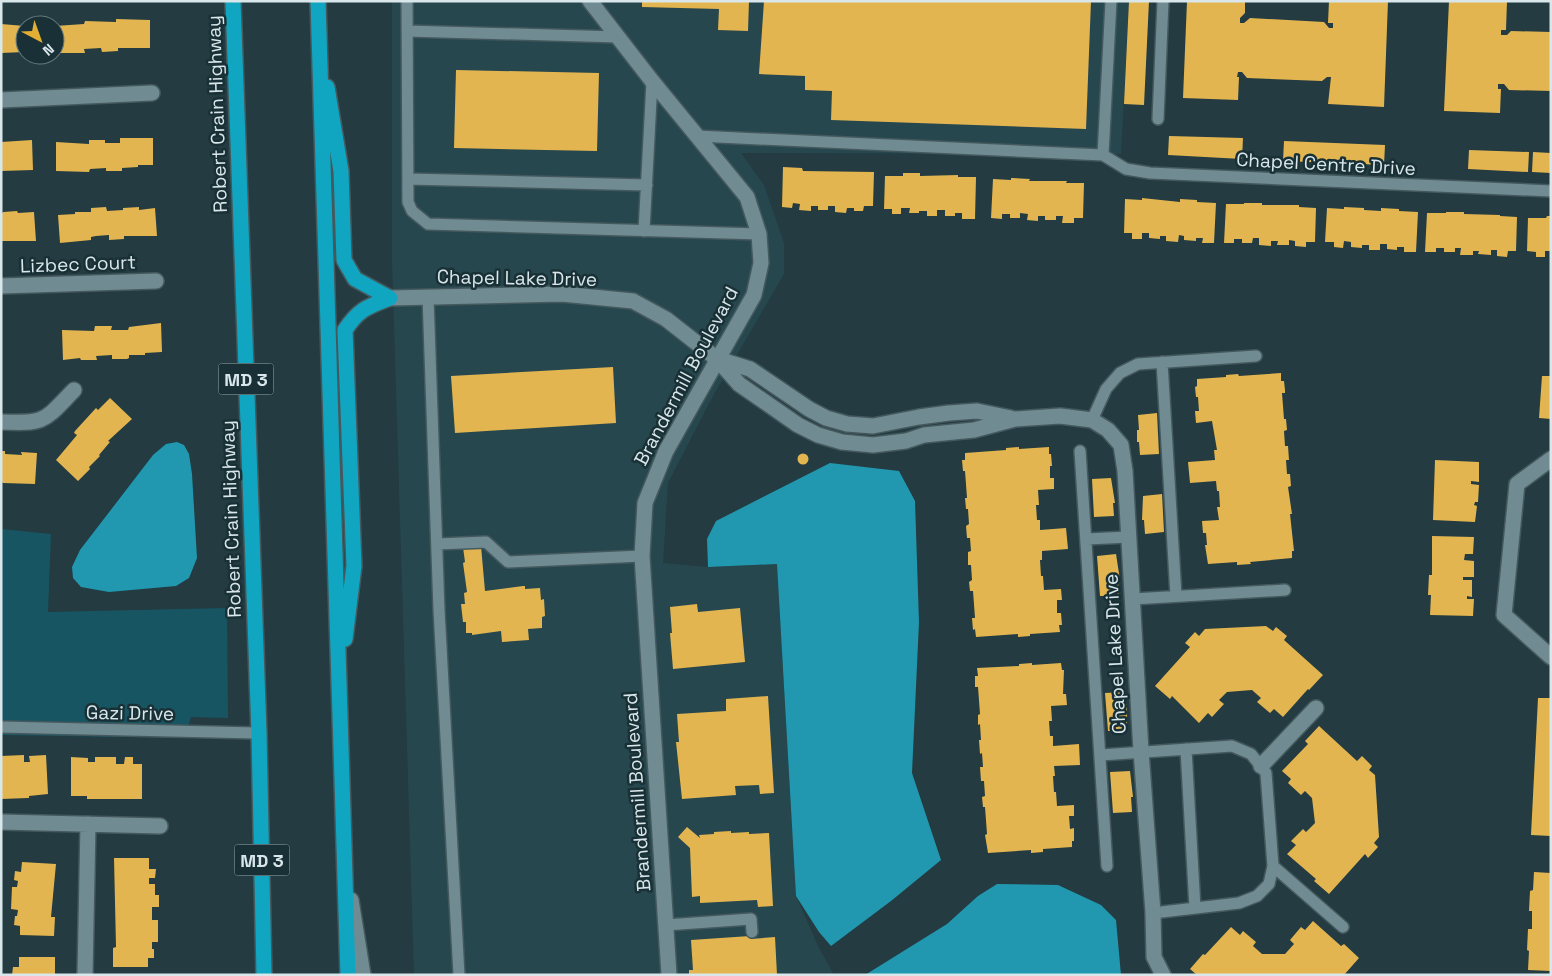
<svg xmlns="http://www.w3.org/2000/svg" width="1552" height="976" viewBox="0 0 1552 976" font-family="'Space Grotesk',sans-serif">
<rect width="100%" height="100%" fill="#233b41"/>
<!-- built -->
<path fill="#27474f" d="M 392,1 L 1129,1 L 1121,154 L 741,153 L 764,185 L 784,243 L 784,274 L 714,394 L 668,483 L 663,563 L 708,567 L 777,564 L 796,896 L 818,946 L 834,975 L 414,975 L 392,259 Z"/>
<!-- green -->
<path fill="#185562" d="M 1,529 L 51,534 L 48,612 L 227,608 L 228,718 L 191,717 L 185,738 L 1,735 Z"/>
<!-- water -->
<path fill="#2198af" d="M 177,442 L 184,445 L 189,454 L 192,474 L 197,558 L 189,578 L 176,586 L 109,592 L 81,587 L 73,578 L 72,567 L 80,550 L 153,455 L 166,444 Z
M 830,463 L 899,471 L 915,501 L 919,622 L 912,773 L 941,860 L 891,901 L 831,946 L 819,932 L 796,896 L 777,564 L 708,567 L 707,539 L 716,521 Z
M 997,884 L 1058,885 L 1101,905 L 1116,920 L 1121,975 L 865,975 L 947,924 L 978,896 Z"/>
<!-- building -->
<path fill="#e3b550" d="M 642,1 L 749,1 L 748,31 L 718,30 L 719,9 L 642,7 Z
M 764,1 L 1091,1 L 1086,129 L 831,120 L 832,91 L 805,90 L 805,76 L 759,74 Z
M 1129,1 L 1149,1 L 1144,105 L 1124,104 Z
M 1187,1 L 1245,1 L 1245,13 L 1240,18 L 1240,23 L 1244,23 L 1250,18 L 1324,22 L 1329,28 L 1333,28 L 1333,23 L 1328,23 L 1329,1 L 1388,1 L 1384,107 L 1328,104 L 1331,77 L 1327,77 L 1322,81 L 1247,78 L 1242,72 L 1238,72 L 1237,77 L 1239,77 L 1238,100 L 1183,98 Z
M 1449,1 L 1507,1 L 1506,30 L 1501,30 L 1501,35 L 1507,35 L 1511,31 L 1551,32 L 1551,91 L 1509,90 L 1504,84 L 1498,84 L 1498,89 L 1501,89 L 1500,113 L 1444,111 Z
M 116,19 L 150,20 L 150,48 L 118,48 L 118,51 L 102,52 L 101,48 L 84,49 L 85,53 L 55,53 L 55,26 L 84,24 L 85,21 L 116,22 Z
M 1,24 L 25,26 L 25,52 L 1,53 Z
M 456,70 L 599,73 L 597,151 L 454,148 Z
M 1169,136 L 1243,138 L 1242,159 L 1168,155 Z
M 120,138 L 153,138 L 153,165 L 138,165 L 138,167 L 122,168 L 122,171 L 106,171 L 106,168 L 90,169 L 89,172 L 56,171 L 56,142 L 89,144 L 89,140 L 105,140 L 105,143 L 120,143 Z
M 32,140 L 33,170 L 1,171 L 1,142 Z
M 1284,141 L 1385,145 L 1384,165 L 1283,161 Z
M 1469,150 L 1529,152 L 1528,172 L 1468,169 Z
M 1533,152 L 1551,153 L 1551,173 L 1532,172 Z
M 783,167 L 802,168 L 803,171 L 874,172 L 873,206 L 864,206 L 863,211 L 854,211 L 854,208 L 847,208 L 846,213 L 835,212 L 835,206 L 828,206 L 828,210 L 818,210 L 818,206 L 811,206 L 811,211 L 799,210 L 800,204 L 793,203 L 792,208 L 782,207 Z
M 903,173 L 920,173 L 920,176 L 958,175 L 958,177 L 976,177 L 975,219 L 962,219 L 962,213 L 955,213 L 955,216 L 945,216 L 945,210 L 937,210 L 937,216 L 927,216 L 927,211 L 919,211 L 919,213 L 909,213 L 910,208 L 901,208 L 901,214 L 892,214 L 892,209 L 884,209 L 885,176 L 903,176 Z
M 1011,178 L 1030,179 L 1029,181 L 1067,181 L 1066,183 L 1084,183 L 1083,218 L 1074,218 L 1074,223 L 1062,223 L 1063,216 L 1056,216 L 1056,220 L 1045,220 L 1045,216 L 1038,216 L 1038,221 L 1027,220 L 1028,214 L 1020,213 L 1020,218 L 1010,218 L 1010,214 L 1002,214 L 1002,219 L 991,218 L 993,179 L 1011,180 Z
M 1142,198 L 1180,202 L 1180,199 L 1197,200 L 1197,202 L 1216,203 L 1214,243 L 1202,243 L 1203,238 L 1196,238 L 1196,241 L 1184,240 L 1184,236 L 1179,235 L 1178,242 L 1166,241 L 1166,236 L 1160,236 L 1160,239 L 1149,238 L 1149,233 L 1142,233 L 1142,239 L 1132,239 L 1132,233 L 1124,233 L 1125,199 L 1142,200 Z
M 1244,203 L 1262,203 L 1262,205 L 1299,205 L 1299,207 L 1316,208 L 1315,242 L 1306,242 L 1306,247 L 1295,246 L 1295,241 L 1289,240 L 1289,245 L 1277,245 L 1278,241 L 1271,241 L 1271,246 L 1259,245 L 1259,238 L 1253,238 L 1252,243 L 1242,243 L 1242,239 L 1234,239 L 1234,243 L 1224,243 L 1226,204 L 1244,204 Z
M 106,207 L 107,211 L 123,210 L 123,208 L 139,207 L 139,210 L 155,208 L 157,236 L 124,236 L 124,239 L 109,240 L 109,235 L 96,236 L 91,237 L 91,240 L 60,243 L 58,215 L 75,214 L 75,212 L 91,212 L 91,208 Z
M 1344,207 L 1364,208 L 1364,210 L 1381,211 L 1381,208 L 1399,209 L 1399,211 L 1418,212 L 1416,252 L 1404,252 L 1404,247 L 1397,247 L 1397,250 L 1387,249 L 1387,244 L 1380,244 L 1380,250 L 1369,250 L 1369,245 L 1362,245 L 1362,248 L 1351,247 L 1351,242 L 1344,241 L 1343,248 L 1334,247 L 1334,242 L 1325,242 L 1327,208 L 1344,209 Z
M 17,211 L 18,213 L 34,212 L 36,241 L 1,241 L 1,215 L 3,212 Z
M 1446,212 L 1464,212 L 1464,214 L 1500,215 L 1500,216 L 1517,217 L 1516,251 L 1508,251 L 1507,257 L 1497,256 L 1497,250 L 1491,250 L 1491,255 L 1478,254 L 1479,251 L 1473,251 L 1473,255 L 1460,255 L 1461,248 L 1455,248 L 1455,252 L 1444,252 L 1444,248 L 1436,248 L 1436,252 L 1425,252 L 1427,213 L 1446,213 Z
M 1547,216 L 1551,216 L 1551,251 L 1545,251 L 1545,257 L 1536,257 L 1536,252 L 1527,251 L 1528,218 L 1546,218 Z
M 161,323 L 162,352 L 145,353 L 145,355 L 129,355 L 129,358 L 127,359 L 112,359 L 112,355 L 96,356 L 97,360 L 81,360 L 80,358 L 63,360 L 62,330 L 94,331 L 95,326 L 112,326 L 111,330 L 128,330 L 129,327 Z
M 613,367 L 616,423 L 455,433 L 451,376 Z
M 1281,373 L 1281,381 L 1284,381 L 1285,390 L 1285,393 L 1282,393 L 1284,419 L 1286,419 L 1287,430 L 1284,431 L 1285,446 L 1288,446 L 1289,460 L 1286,460 L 1287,474 L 1290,474 L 1291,486 L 1288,487 L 1292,514 L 1290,514 L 1294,551 L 1292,551 L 1292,558 L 1250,562 L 1251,564 L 1237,565 L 1237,562 L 1208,564 L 1205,545 L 1207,545 L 1206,533 L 1203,533 L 1202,521 L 1219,520 L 1217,507 L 1220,507 L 1219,491 L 1217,491 L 1216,481 L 1190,483 L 1188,462 L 1215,460 L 1214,450 L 1217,450 L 1212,421 L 1196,423 L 1195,411 L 1199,411 L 1198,397 L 1196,397 L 1195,387 L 1197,386 L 1197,379 L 1226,377 L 1226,375 L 1238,374 L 1239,376 Z
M 1542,376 L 1551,376 L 1551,419 L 1539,418 Z
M 110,398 L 132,419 L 108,441 L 110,442 L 99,455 L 100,456 L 89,467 L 90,469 L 78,481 L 56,460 L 77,435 L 74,433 L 75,431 L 96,408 L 98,410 Z
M 1157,413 L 1159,454 L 1140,455 L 1139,442 L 1137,442 L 1137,430 L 1139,430 L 1138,415 Z
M 1019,447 L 1019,449 L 1049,447 L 1049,454 L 1051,454 L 1052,466 L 1050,466 L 1050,478 L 1054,478 L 1054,489 L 1038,490 L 1039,505 L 1036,505 L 1037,520 L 1040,520 L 1040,530 L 1066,528 L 1068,549 L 1042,551 L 1042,560 L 1040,560 L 1041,576 L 1043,576 L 1044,590 L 1061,589 L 1062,600 L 1057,600 L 1057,613 L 1061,613 L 1062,625 L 1059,625 L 1060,632 L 1030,634 L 1030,636 L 1018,637 L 1018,634 L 976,637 L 975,629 L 973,630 L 972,618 L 975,618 L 973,591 L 970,591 L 969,582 L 972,580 L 971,565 L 968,565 L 968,552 L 971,551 L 970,538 L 967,538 L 966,526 L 969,524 L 968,509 L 966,509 L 965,498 L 967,498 L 965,471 L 963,471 L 962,460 L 965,460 L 965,453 L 1006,450 L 1006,448 Z
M 1,451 L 5,451 L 5,454 L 22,455 L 21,452 L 37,453 L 35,484 L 3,483 L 1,481 Z
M797.5 459a5.5 5.5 0 1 1 11 0a5.5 5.5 0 1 1-11 0Z
M 1435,460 L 1479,462 L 1479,482 L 1471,481 L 1471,484 L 1479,485 L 1478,502 L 1475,502 L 1474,505 L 1477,506 L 1475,522 L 1433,520 Z
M 1111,478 L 1115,503 L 1113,503 L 1114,516 L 1094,517 L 1092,479 Z
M 1162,494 L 1164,532 L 1145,534 L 1144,520 L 1142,520 L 1143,496 Z
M 1432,536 L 1474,537 L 1473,554 L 1465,554 L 1464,560 L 1474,561 L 1474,577 L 1463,577 L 1463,580 L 1472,580 L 1472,597 L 1467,596 L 1467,599 L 1474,599 L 1473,616 L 1430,615 L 1431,595 L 1428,595 L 1429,575 L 1432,575 Z
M 481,546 L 485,591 L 523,586 L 525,586 L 525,589 L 540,588 L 541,600 L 544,599 L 545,616 L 542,617 L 542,628 L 528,629 L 529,640 L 502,642 L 501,631 L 472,635 L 472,633 L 466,633 L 466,622 L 463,622 L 461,604 L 465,604 L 464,593 L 467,592 L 463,563 L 465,562 L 463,547 Z
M 1116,554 L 1120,580 L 1118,580 L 1119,596 L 1100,596 L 1097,556 Z
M 697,604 L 698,612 L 740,608 L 745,662 L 673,669 L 670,633 L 672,633 L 670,607 Z
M 1266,626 L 1273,631 L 1276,627 L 1287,636 L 1284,640 L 1323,675 L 1309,690 L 1308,689 L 1283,717 L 1274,709 L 1270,713 L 1257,702 L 1261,698 L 1252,690 L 1227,692 L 1219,700 L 1224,704 L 1212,717 L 1208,713 L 1199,723 L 1172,696 L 1170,699 L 1155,686 L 1190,647 L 1185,643 L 1195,632 L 1199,636 L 1205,629 Z
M 1032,663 L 1032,665 L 1061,663 L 1062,670 L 1064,670 L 1063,694 L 1066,694 L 1067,705 L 1051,706 L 1052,721 L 1049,721 L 1050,736 L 1053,736 L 1053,746 L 1079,744 L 1080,765 L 1054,766 L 1055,776 L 1053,776 L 1054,792 L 1056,792 L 1057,806 L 1074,805 L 1074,816 L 1069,816 L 1070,829 L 1074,828 L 1074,841 L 1072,841 L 1072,847 L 1043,849 L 1043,852 L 1031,853 L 1031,850 L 988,853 L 985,835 L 987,834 L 985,807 L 983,807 L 982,797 L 985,796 L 984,781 L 981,781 L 980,767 L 983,767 L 982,753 L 980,754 L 979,740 L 981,740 L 980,724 L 978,725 L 978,715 L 980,714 L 978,687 L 975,687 L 975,676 L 978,676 L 977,668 L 1019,666 L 1019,664 Z
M 1125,692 L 1125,704 L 1127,704 L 1127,730 L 1108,731 L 1105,693 Z
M 768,696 L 774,793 L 760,794 L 759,785 L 735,786 L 736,795 L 682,799 L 676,742 L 679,742 L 677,714 L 726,711 L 726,699 Z
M 1538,698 L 1551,698 L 1551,836 L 1531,835 Z
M 1319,726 L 1357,761 L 1362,756 L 1372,766 L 1369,770 L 1375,775 L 1379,837 L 1374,843 L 1378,847 L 1368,858 L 1365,854 L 1329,894 L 1314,881 L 1316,879 L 1287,854 L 1296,845 L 1291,841 L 1303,829 L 1306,832 L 1315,823 L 1312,798 L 1305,791 L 1301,795 L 1288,783 L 1291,779 L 1282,771 L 1308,744 L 1305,741 Z
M 24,755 L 24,762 L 30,762 L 29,756 L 46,755 L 48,794 L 29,796 L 29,798 L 28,798 L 1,799 L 1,756 Z
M 71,757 L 88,758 L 88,762 L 95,762 L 95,757 L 116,757 L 116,764 L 124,764 L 125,757 L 133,757 L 133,764 L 142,764 L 142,799 L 87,799 L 87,796 L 71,796 Z
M 1130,771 L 1133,797 L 1131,797 L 1132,812 L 1113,813 L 1110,772 Z
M 687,827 L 700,838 L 699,835 L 714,834 L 714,832 L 731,831 L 731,833 L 749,832 L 749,834 L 769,833 L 773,906 L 758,907 L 757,900 L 700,903 L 700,896 L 692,897 L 690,848 L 678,837 Z
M 114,858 L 149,858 L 149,869 L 156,869 L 155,878 L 149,878 L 149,884 L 155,884 L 155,895 L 159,895 L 159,907 L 152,907 L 152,920 L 158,920 L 158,942 L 152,942 L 152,949 L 154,949 L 154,958 L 148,958 L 148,967 L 113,967 L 113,948 L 116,947 Z
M 22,862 L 56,864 L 51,917 L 55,917 L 54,936 L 20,935 L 20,926 L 14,925 L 15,916 L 17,916 L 18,910 L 11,909 L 12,887 L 17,887 L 18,881 L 14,880 L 15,871 L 21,872 Z
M 1534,872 L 1551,873 L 1551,971 L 1528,970 L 1529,951 L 1527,950 L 1528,929 L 1532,929 L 1532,911 L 1529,911 L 1530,891 L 1533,890 Z
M 1313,921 L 1341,946 L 1344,944 L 1359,958 L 1344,975 L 1197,975 L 1190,969 L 1203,954 L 1205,955 L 1231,927 L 1240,935 L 1243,931 L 1256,942 L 1253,946 L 1262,954 L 1285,954 L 1294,944 L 1290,940 L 1301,927 L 1305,930 Z
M 750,936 L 750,939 L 775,937 L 777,975 L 689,975 L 689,970 L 693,970 L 691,940 Z
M 19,957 L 55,957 L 55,975 L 12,975 L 13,967 L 19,967 Z"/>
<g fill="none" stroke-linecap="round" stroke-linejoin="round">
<defs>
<path id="lane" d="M 407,1 L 408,202 L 412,211 L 428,224 L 759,234
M 407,31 L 618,37
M 1158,119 L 1163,1
M 697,136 L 1103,155 L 1126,169 L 1150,173 L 1551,191
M 1103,155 L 1111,1
M 408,179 L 647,185
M 644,231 L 652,81
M 428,297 L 439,610 L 459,975
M 1162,362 L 1176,596
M 1092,420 L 1106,389 L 1120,373 L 1138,364 L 1256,356
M 1080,451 L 1107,866
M 1087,539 L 1128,537
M 437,544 L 486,542 L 508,562 L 642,556
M 1133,599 L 1285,590
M 1,727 L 259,733
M 1186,749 L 1195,908
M 1101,755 L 1232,746 L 1251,754 L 1266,773 L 1273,866 L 1269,884 L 1257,896 L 1239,903 L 1153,913
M 1273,866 L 1343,927
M 666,925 L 751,919 L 752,932"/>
<path id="street" d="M 590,1 L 652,81 L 747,197 L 759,234 L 761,263 L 754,295 L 666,451 L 645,503 L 642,556 L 669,975
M 1,100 L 152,93
M 1,286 L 156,281
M 390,298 L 562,294 L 633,301 L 666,319 L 717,359 L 739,384 L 798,425 L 818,435 L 842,442 L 873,445 L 906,441 L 924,435 L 974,430 L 1015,419 L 1060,416 L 1092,420 L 1108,430 L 1121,445 L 1125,471 L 1141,751 L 1153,913 L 1154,957 L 1163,975
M 718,359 L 750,369 L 809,409 L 826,418 L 847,424 L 873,426 L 919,417 L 949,413 L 977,411 L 1011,418
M 1,422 C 46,424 44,421 74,390
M 1551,459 L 1517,484 L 1504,615 L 1551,657
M 1261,766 L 1316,708
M 1,822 L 160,826
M 351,900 L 363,975
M 85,975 L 88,824"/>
<path id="highway" d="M 233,1 L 259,733 L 264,975
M 318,1 L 348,975
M 327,87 L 341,171 L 344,260 L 355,279 L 390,298
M 345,639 L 354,566 L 345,330 C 359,309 367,307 390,298"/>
</defs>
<!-- lane casing -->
<use href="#lane" stroke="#44595e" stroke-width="14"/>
<!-- street casing -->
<use href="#street" stroke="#44595e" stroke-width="18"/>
<!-- highway casing -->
<use href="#highway" stroke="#44595e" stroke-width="18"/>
<!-- lane -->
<use href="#lane" stroke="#718b92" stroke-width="11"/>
<!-- street -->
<use href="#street" stroke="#718b92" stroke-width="15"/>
<!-- highway -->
<use href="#highway" stroke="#10a6c1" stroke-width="15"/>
</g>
<g text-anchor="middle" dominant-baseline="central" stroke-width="5" stroke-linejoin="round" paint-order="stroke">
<!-- shield labels -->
<g fill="#193136" stroke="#9fb0b5" stroke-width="1">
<rect x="218.5" y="363.5" width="55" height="31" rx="4"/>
<rect x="234.5" y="844.5" width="55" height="31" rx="4"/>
</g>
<g font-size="18" font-weight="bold" fill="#d9e7eb">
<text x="246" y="379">MD 3</text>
<text x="262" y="860">MD 3</text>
</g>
<!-- street labels -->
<g font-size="19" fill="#d9e7eb" stroke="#193136">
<text transform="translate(217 114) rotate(-92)">Robert Crain Highway</text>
<text transform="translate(1326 164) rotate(3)">Chapel Centre Drive</text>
<text transform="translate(78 264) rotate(-2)">Lizbec Court</text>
<text transform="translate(517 278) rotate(1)">Chapel Lake Drive</text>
<text transform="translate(686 376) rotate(-62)">Brandermill Boulevard</text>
<text transform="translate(231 519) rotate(-92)">Robert Crain Highway</text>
<text transform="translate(1115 654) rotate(-93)">Chapel Lake Drive</text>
<text transform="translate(130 713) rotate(1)">Gazi Drive</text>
<text transform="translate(637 792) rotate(-94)">Brandermill Boulevard</text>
</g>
</g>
<!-- border -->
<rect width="1552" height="976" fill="none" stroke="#d9e7eb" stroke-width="5"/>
<!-- north arrow -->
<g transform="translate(40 40) rotate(139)"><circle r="24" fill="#193136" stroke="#667a7e"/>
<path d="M0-4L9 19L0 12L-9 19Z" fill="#e2af34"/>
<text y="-8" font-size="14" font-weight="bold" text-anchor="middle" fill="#d9e7eb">N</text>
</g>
</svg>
